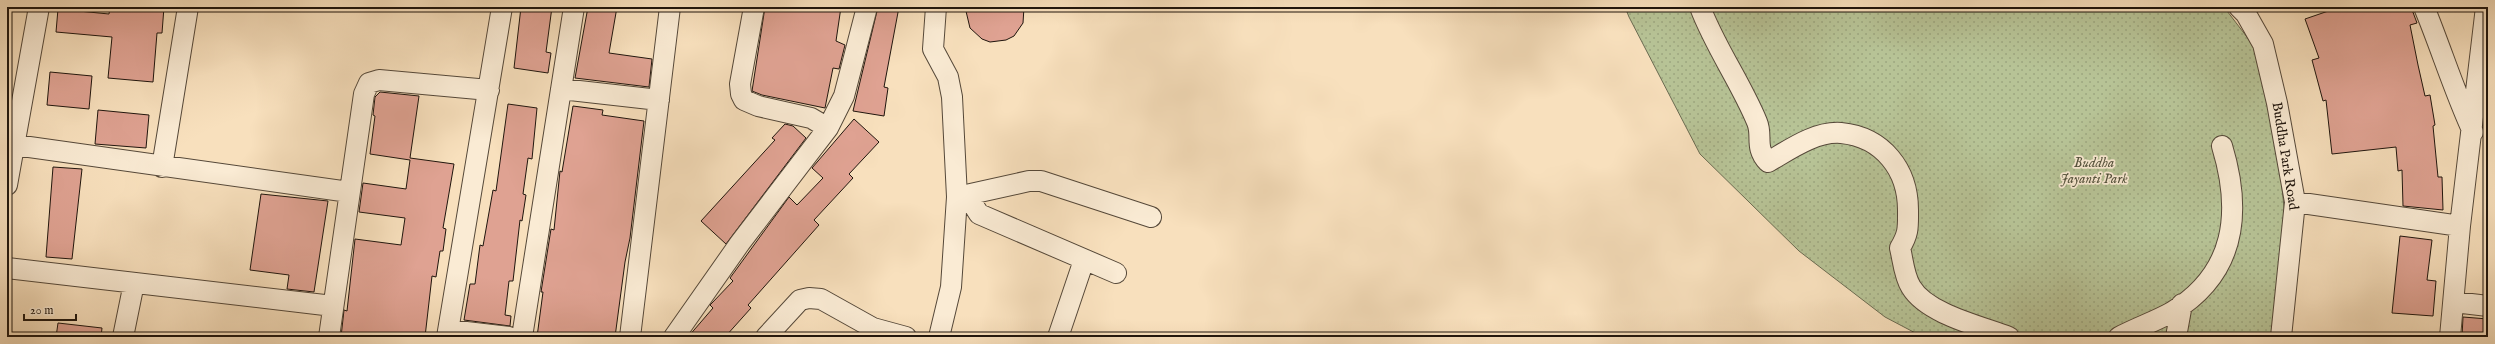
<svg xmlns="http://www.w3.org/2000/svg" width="2495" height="344" viewBox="0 0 2495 344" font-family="'IM FELL English',serif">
<defs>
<pattern id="park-dots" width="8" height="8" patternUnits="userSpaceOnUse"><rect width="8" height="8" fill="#b7c396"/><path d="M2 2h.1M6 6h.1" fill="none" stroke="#9da780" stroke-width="1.8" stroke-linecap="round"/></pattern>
</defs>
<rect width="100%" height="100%" fill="#f8e0bd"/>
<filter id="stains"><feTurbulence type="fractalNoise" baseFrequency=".005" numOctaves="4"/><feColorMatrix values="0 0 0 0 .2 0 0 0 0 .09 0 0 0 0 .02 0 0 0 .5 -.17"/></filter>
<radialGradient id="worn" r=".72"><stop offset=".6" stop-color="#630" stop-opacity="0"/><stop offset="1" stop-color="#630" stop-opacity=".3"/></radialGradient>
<!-- park -->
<path fill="url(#park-dots)" stroke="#6b6c52" d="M 1625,7 L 2224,7 L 2253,45 L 2277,139 L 2285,217 L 2271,337 L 1923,337 L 1885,317 L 1799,251 L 1700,154 L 1629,17 Z"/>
<!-- building -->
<path fill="#dfa292" stroke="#1f150d" d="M 110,7 L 164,7 L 162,33 L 157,33 L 153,82 L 108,78 L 112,37 L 56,32 L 58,9 L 109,14 Z
M 521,7 L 552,7 L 546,52 L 551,53 L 548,73 L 514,68 Z
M 588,7 L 617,7 L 609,53 L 652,59 L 649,87 L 575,78 Z
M 765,7 L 841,7 L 836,41 L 845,45 L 839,69 L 833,68 L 825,108 L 762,95 L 752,91 Z
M 878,7 L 899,7 L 884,87 L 888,88 L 884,116 L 853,111 Z
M 965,7 L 1024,7 L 1023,23 L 1014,36 L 1006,40 L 990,42 L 982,39 L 970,28 Z
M 2340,7 L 2411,7 L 2417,23 L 2410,25 L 2418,65 L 2425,96 L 2430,95 L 2435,125 L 2433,126 L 2438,177 L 2442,177 L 2443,210 L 2403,206 L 2402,170 L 2398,171 L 2396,147 L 2332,154 L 2326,100 L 2323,101 L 2312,60 L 2319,58 L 2305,19 Z
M 50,72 L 92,76 L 89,109 L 47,105 Z
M 380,92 L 419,96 L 410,158 L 454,164 L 443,228 L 446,229 L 443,251 L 440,251 L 436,277 L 432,276 L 425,337 L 341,337 L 344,310 L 347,311 L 355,239 L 401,245 L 405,218 L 359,212 L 363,183 L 406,189 L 410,160 L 370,154 L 375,116 L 373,115 L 375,97 Z
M 508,104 L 537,108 L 532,159 L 528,158 L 523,194 L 526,195 L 522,221 L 520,220 L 513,281 L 509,281 L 505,315 L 511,316 L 510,326 L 464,320 L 470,284 L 475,284 L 480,245 L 483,246 L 493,190 L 496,191 Z
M 573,106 L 603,110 L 602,115 L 644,121 L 630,238 L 625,262 L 615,337 L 537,337 L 543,292 L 541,292 L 551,229 L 554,230 L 560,171 L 562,172 Z
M 98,110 L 149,115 L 146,148 L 95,144 Z
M 854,119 L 879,142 L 849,174 L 853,178 L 814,220 L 819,225 L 748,305 L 751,308 L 725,337 L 688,337 L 713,308 L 710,305 L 712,303 L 733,281 L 730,278 L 789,197 L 797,205 L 823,178 L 812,168 Z
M 785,124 L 793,126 L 806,138 L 726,244 L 701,221 L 775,140 L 772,138 Z
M 53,167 L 82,169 L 72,259 L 46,257 Z
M 261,194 L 328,201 L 314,292 L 287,289 L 289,275 L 250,270 Z
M 2400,236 L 2432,240 L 2427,280 L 2436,281 L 2433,316 L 2392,313 Z
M 2463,317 L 2488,319 L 2488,337 L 2462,337 Z
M 58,323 L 102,328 L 101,337 L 56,337 Z"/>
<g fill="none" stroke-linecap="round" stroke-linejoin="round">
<defs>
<path id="street" d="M 754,7 L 740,84 L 741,94 L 744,100 L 758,106 L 811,118 L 828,128
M 936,7 L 933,49 L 948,77 L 952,97 L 957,197 L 951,287 L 939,337
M 1700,7 C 1715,47 1741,83 1757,122 C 1763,136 1754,147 1768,162 C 1789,150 1815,131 1841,133 C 1883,137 1908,170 1908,210 C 1908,227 1909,233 1900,248 C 1903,260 1904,276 1911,287 C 1927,314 1980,326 2009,337
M 2239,7 L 2246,14 L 2263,44 L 2277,103 L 2295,202 L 2281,337
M 2424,7 C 2441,48 2454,91 2473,132
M 561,89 L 659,100
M 15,145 L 349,192
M 162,167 L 188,7
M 7,185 L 39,7
M 967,195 L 979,214 L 1116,273
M 957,197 L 1029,181 L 1041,181 L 1151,217
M 2295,202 L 2460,226
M 7,268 L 333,306
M 2454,302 L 2488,306
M 449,330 L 509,337
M 123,337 L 134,283
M 329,337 L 364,94 L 369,83 L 379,80 L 489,90
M 447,337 L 502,7
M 522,337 L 574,7
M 630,337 L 670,7
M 674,337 L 740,243 L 828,128 L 844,96 L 867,7
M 766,337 L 800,300 L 809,298 L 821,299 L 873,328 L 906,337
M 1058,337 L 1084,260
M 2119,337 C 2136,328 2156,321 2172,312 C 2236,273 2242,212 2222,146
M 2176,337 L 2182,304
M 2450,337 L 2460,226 L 2486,7"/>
</defs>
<!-- street casing -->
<use href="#street" stroke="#554839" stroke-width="22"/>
<!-- street -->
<use href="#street" stroke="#faebd4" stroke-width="20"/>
</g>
<g text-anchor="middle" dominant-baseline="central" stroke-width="3.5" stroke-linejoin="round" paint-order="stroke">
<!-- street labels -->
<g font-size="14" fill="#1f150d" stroke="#faebd4">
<text transform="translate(2285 156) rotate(81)">Buddha Park Road</text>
</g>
<!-- park labels -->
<g font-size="14" font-style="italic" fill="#54523d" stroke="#faebd4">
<text x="2094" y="163">Buddha<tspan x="2094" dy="16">Jayanti Park</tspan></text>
</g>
</g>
<!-- margin -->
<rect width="2495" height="344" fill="none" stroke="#f8e0bd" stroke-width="24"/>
<rect x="8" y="8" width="2479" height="328" fill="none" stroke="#1f150d" stroke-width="2"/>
<rect x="12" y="12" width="2471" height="320" fill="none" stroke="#1f150d"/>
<!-- scale -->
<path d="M24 314v6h52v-6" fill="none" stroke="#1f150d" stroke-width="2"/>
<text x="30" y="314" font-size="12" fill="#1f150d" stroke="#faebd4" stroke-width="3" paint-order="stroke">20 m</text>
<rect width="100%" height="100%" filter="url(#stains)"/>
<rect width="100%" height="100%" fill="url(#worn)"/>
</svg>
